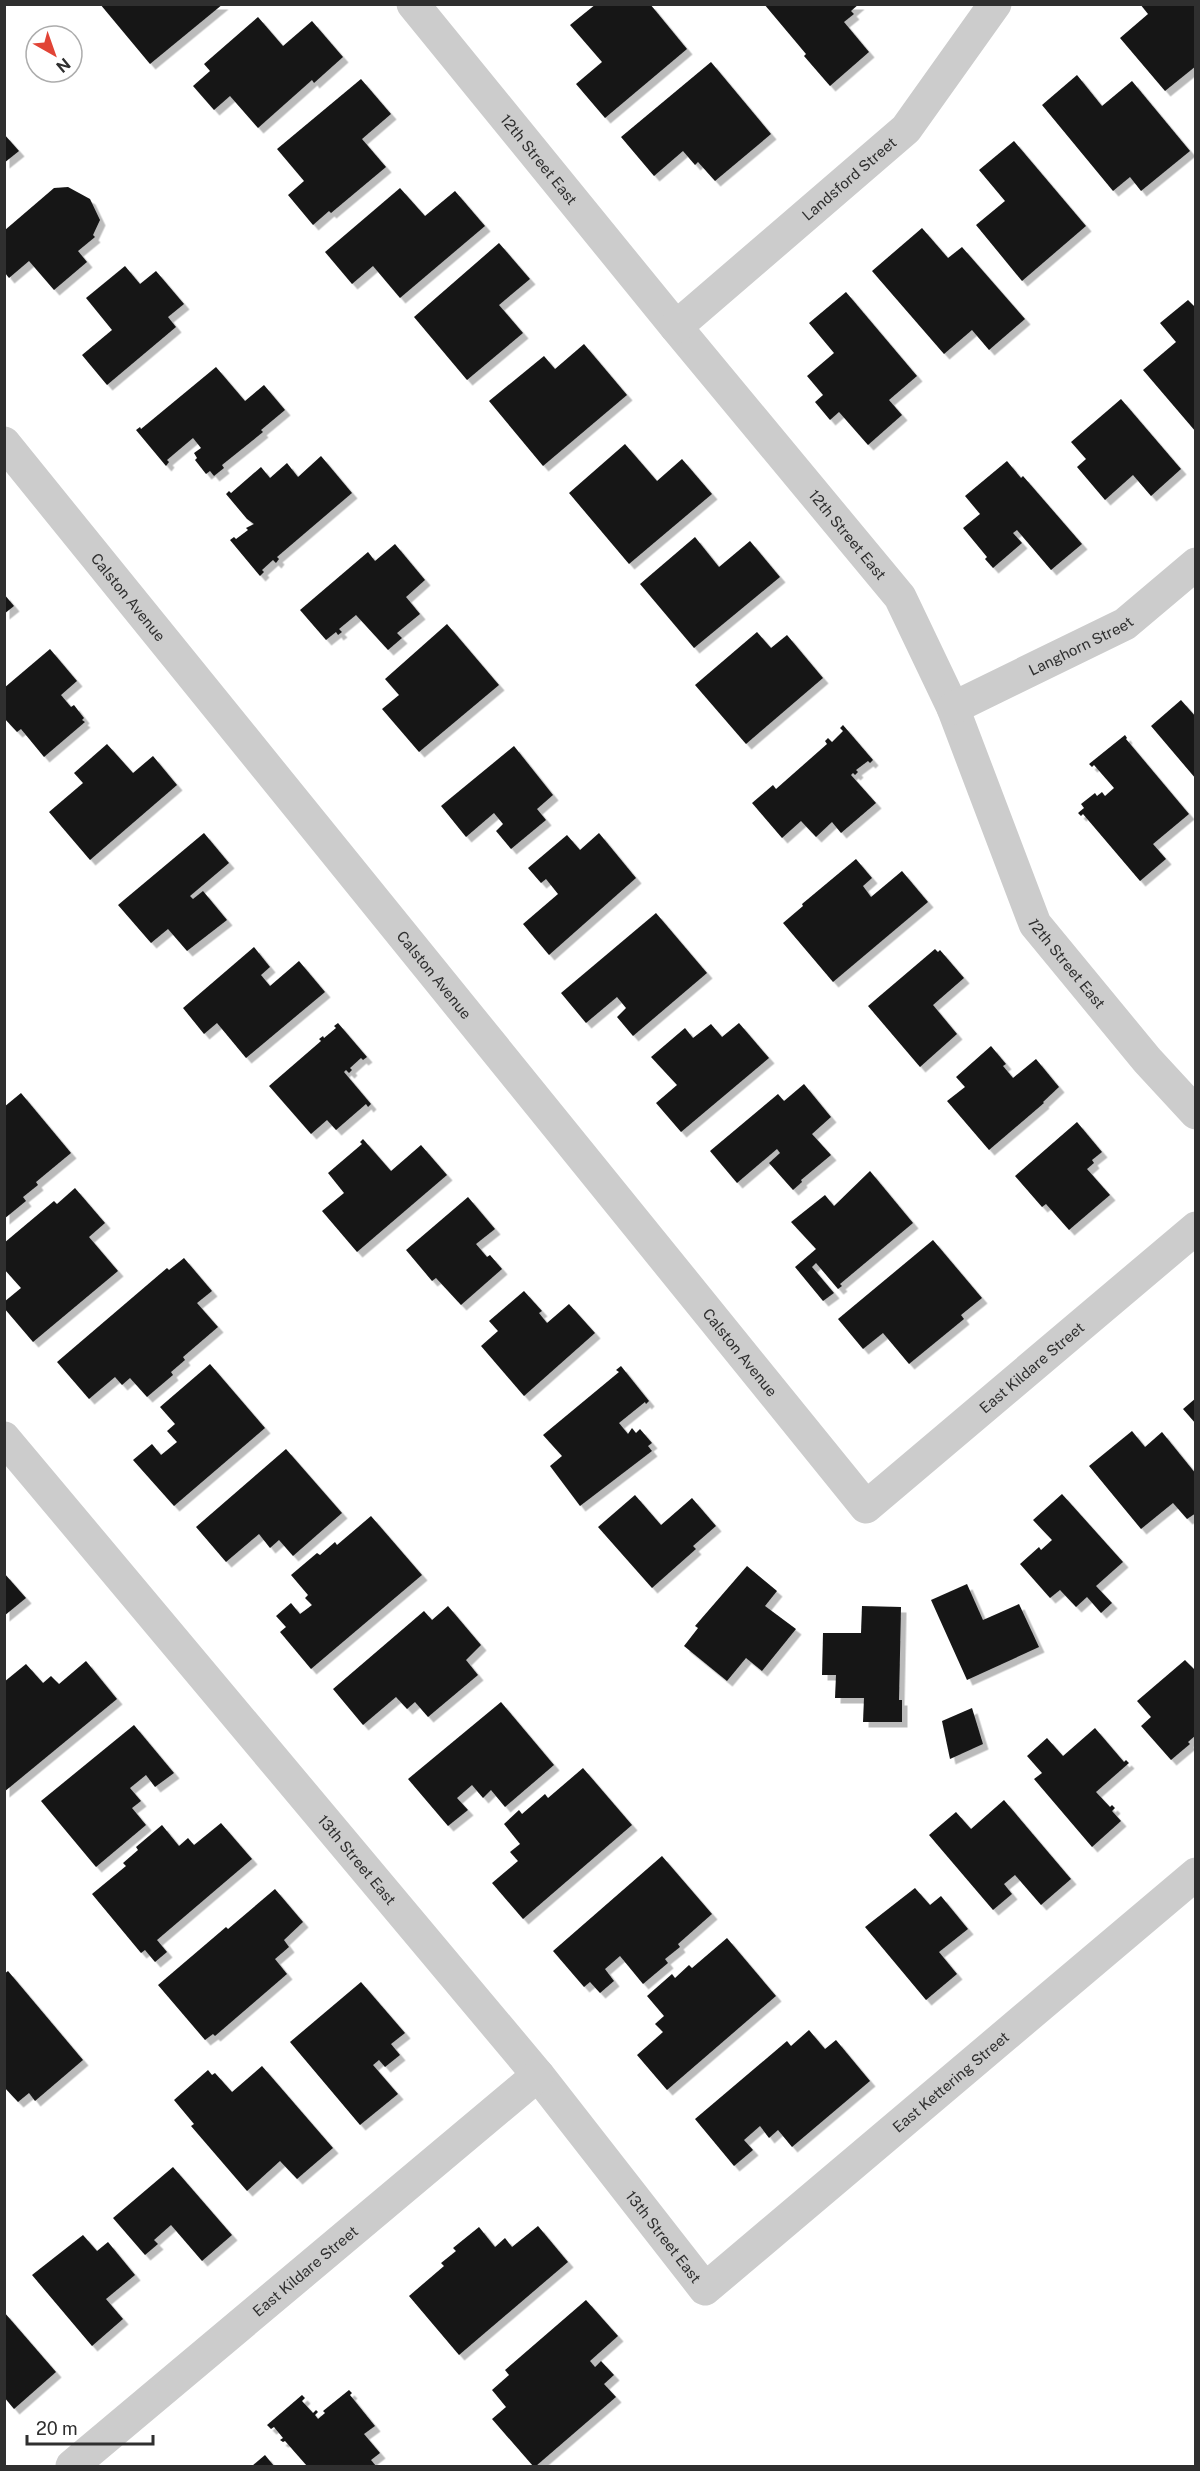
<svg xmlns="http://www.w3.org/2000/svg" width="1200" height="2471" viewBox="0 0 1200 2471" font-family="'Public Sans',sans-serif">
<defs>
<filter id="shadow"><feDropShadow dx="5.5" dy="5.5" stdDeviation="0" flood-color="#0004"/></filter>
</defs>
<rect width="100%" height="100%" fill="#fff"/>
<!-- building -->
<path fill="#161616" filter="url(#shadow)" d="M 100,4 L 223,4 L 150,64 Z
M 596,4 L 650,4 L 687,49 L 605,118 L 576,84 L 602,62 L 570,25 Z
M 764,4 L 859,4 L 851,11 L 854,14 L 844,22 L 869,52 L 830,86 L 804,56 L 806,54 Z
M 1140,4 L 1196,4 L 1196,66 L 1165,91 L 1120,38 L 1148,14 Z
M 258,17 L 283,46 L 312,21 L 343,57 L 314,83 L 312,80 L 258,128 L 230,96 L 214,110 L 193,86 L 210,71 L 204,64 Z
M 711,62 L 771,134 L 715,181 L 698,162 L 695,165 L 683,151 L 654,176 L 621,137 Z
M 1077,75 L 1102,106 L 1132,81 L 1190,151 L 1141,191 L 1130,177 L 1113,191 L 1042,105 Z
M 361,79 L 391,114 L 362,139 L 386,167 L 331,213 L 329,211 L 313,225 L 288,195 L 304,181 L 277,149 Z
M 4,134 L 19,151 L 4,163 Z
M 1014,141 L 1086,226 L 1022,281 L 976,225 L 1005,201 L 979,170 Z
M 68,187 L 90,199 L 100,220 L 93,235 L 95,237 L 78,251 L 87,262 L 54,290 L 29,261 L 9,278 L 5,273 L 5,230 L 54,188 Z
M 400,188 L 425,216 L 455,191 L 485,226 L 400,298 L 373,266 L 352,284 L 325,252 Z
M 922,228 L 948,258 L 962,247 L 1025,319 L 989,350 L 972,330 L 944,354 L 872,271 Z
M 499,243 L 530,279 L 499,305 L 523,333 L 467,380 L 414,317 Z
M 125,266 L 140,284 L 156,271 L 184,304 L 168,317 L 176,327 L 107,385 L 82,355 L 112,330 L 86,298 Z
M 846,292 L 917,376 L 889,400 L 902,415 L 868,445 L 839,412 L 830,420 L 815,402 L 823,395 L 807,376 L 834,353 L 809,323 Z
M 1188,300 L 1196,308 L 1196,432 L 1143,370 L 1176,342 L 1160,323 Z
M 584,344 L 627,395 L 543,466 L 489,401 L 544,356 L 555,369 Z
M 216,367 L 245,401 L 264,385 L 285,410 L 261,430 L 263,432 L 222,465 L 224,468 L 214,476 L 210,471 L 206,474 L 195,460 L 197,458 L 194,453 L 201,448 L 193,438 L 167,460 L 169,462 L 166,466 L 136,430 L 140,427 L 141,429 Z
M 1121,399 L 1181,469 L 1151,496 L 1133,475 L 1105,500 L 1077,467 L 1086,459 L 1071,442 Z
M 625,444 L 657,481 L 682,459 L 712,494 L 629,564 L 569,493 Z
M 321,456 L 352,493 L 277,557 L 279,559 L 276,563 L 273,560 L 262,570 L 264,572 L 260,576 L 230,540 L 234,537 L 236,539 L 248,530 L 246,528 L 254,524 L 247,519 L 226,494 L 229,491 L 231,493 L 261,467 L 270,478 L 287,463 L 298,477 Z
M 1007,461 L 1021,478 L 1023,476 L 1082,544 L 1051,570 L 1017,530 L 1013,533 L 1022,543 L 993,568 L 985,559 L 987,557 L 963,528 L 980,514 L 965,496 Z
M 695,537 L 719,567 L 750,541 L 780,577 L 694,648 L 640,584 Z
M 395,544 L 425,580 L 406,597 L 420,614 L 397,633 L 402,638 L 388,650 L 356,615 L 339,629 L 342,632 L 338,635 L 336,632 L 326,640 L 300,610 L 368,552 L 375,561 Z
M 4,594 L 14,606 L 4,614 Z
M 447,624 L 499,685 L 419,752 L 382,709 L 399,695 L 385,679 Z
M 757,632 L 771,648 L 787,635 L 823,678 L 746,744 L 695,685 Z
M 50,649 L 77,681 L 61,695 L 71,707 L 74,705 L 84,718 L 82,720 L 85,722 L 44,757 L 21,729 L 17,732 L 4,718 L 4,688 Z
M 1181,700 L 1196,717 L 1196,779 L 1151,726 Z
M 843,725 L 873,760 L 870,763 L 868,761 L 856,770 L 858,772 L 855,775 L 853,773 L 851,775 L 876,803 L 841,833 L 832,822 L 816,837 L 801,821 L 782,838 L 752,803 L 773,785 L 776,789 L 827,744 L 825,741 L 828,738 L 832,742 L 843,731 L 840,728 Z
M 1125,735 L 1127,738 L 1126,739 L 1189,814 L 1153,844 L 1166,859 L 1140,881 L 1083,814 L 1081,816 L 1078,813 L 1084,808 L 1081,804 L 1095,793 L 1097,796 L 1102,792 L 1105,796 L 1114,788 L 1094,765 L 1092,767 L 1089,764 Z
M 107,744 L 133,773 L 153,756 L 177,785 L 90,860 L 49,812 L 83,783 L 74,773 Z
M 514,746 L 553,795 L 537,809 L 546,820 L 511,849 L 496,831 L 503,824 L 494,813 L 466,837 L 441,806 Z
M 204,833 L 229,863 L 190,896 L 193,899 L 203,891 L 227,920 L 187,951 L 168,929 L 151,943 L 118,905 Z
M 599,833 L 636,878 L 549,955 L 523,924 L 558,894 L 546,879 L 541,883 L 528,868 L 567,835 L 580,850 Z
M 856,859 L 872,878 L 863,886 L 871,897 L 902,871 L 928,902 L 833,982 L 783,923 L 803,906 L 802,904 Z
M 656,913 L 707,973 L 633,1036 L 617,1017 L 626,1008 L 617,997 L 586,1023 L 561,993 Z
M 254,947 L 270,967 L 261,975 L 270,986 L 299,961 L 325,992 L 246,1058 L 217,1023 L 204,1034 L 183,1008 Z
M 935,949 L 938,952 L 940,950 L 964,978 L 933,1005 L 957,1034 L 920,1067 L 868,1006 Z
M 338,1023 L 367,1057 L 363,1060 L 361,1058 L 350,1068 L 352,1070 L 349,1073 L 346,1070 L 344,1072 L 371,1104 L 368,1107 L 366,1104 L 336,1130 L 327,1120 L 311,1134 L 269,1086 L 321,1041 L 319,1039 L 323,1036 L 324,1038 L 336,1028 L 334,1026 Z
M 739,1023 L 769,1058 L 681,1132 L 656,1103 L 677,1085 L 651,1057 L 685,1028 L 693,1038 L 711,1024 L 722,1037 Z
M 991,1046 L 1006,1064 L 1003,1066 L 1013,1078 L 1036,1059 L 1059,1087 L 1043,1102 L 1044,1103 L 989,1150 L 947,1101 L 965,1087 L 956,1077 Z
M 804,1084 L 831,1117 L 812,1134 L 831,1155 L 801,1180 L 802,1182 L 793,1190 L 769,1163 L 780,1153 L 777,1149 L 737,1183 L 710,1151 L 778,1094 L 784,1101 Z
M 21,1093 L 71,1153 L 36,1182 L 38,1185 L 23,1197 L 26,1201 L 4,1219 L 4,1107 Z
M 1077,1122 L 1102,1152 L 1092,1160 L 1094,1163 L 1087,1169 L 1110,1195 L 1069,1230 L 1046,1204 L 1042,1207 L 1015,1176 Z
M 363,1139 L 391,1171 L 421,1145 L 447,1175 L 357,1252 L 322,1211 L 344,1193 L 328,1173 L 362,1144 L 360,1142 Z
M 870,1171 L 913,1223 L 840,1284 L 842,1286 L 838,1289 L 816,1263 L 812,1267 L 834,1293 L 823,1301 L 795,1267 L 816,1249 L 791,1222 L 825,1195 L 834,1206 Z
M 75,1188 L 105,1223 L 89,1237 L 118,1271 L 33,1342 L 4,1308 L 4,1302 L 21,1288 L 4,1269 L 4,1243 L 54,1201 L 57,1204 Z
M 468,1197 L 495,1229 L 476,1244 L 487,1257 L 490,1255 L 502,1269 L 461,1305 L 436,1278 L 432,1281 L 406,1250 Z
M 933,1240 L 982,1298 L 961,1315 L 964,1319 L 909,1364 L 883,1333 L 863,1349 L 838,1319 Z
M 184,1258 L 212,1291 L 197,1303 L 218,1327 L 183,1357 L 185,1360 L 171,1372 L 173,1375 L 147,1397 L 130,1378 L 122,1385 L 115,1377 L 89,1399 L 57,1362 L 167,1268 L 169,1270 Z
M 524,1291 L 542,1311 L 539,1313 L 547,1323 L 569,1304 L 595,1333 L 524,1396 L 481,1346 L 498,1331 L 489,1321 Z
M 210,1364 L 265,1428 L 174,1506 L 133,1460 L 152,1444 L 161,1455 L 177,1442 L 167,1431 L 175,1424 L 160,1407 Z
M 621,1366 L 649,1401 L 646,1404 L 645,1402 L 619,1423 L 628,1434 L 632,1428 L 636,1433 L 640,1429 L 652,1443 L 648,1446 L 652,1451 L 580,1506 L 550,1466 L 562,1456 L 543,1435 L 619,1372 L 616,1370 Z
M 1196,1398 L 1196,1424 L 1183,1409 Z
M 1132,1431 L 1145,1447 L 1162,1432 L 1196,1474 L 1196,1513 L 1187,1519 L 1173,1503 L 1141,1529 L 1089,1466 Z
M 286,1449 L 342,1513 L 293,1556 L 279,1540 L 270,1548 L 259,1534 L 226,1562 L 196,1527 Z
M 1062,1494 L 1123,1562 L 1096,1586 L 1112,1603 L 1101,1613 L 1087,1597 L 1076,1607 L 1060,1590 L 1050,1598 L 1020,1564 L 1039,1547 L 1041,1550 L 1052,1540 L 1033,1520 Z
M 635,1495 L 661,1525 L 692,1498 L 716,1526 L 693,1546 L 696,1549 L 652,1588 L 598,1527 Z
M 371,1516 L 422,1575 L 311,1669 L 280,1632 L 286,1627 L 276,1616 L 291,1603 L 300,1614 L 312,1605 L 305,1598 L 308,1595 L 291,1575 L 317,1553 L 320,1555 L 335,1542 L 337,1545 Z
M 747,1566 L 777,1591 L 765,1606 L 796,1629 L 762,1671 L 746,1658 L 727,1681 L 684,1646 L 698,1628 L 695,1626 Z
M 4,1573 L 26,1598 L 4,1616 Z
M 967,1584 L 983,1620 L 1019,1604 L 1039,1647 L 967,1680 L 931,1600 Z
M 448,1606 L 481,1645 L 466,1660 L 478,1675 L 428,1717 L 415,1702 L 407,1709 L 396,1697 L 363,1725 L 333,1689 L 424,1611 L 432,1620 Z
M 862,1606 L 901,1607 L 899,1700 L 902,1700 L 902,1722 L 863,1722 L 864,1698 L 835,1698 L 836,1675 L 822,1675 L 823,1633 L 861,1633 Z
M 1185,1660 L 1196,1671 L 1196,1735 L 1188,1742 L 1190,1744 L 1171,1760 L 1141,1726 L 1151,1717 L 1137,1701 Z
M 86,1661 L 117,1699 L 4,1792 L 4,1682 L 26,1664 L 43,1683 L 51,1676 L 59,1684 Z
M 501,1702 L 554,1765 L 505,1807 L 491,1790 L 483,1798 L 472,1785 L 457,1798 L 468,1810 L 448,1826 L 408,1779 Z
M 972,1708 L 983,1744 L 950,1759 L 942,1721 Z
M 134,1725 L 174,1773 L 155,1787 L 146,1775 L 130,1788 L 141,1801 L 132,1808 L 146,1825 L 96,1867 L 41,1801 Z
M 1095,1728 L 1124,1762 L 1126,1760 L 1129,1763 L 1096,1792 L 1110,1807 L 1112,1805 L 1115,1808 L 1112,1811 L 1121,1821 L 1092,1847 L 1034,1779 L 1042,1773 L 1027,1756 L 1047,1738 L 1063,1756 Z
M 583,1768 L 632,1825 L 523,1919 L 492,1883 L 518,1861 L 510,1852 L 520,1844 L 504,1824 L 519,1810 L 522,1814 L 545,1794 L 548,1798 Z
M 1004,1800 L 1071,1879 L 1041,1905 L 1015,1875 L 1004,1884 L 1012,1894 L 993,1910 L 929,1835 L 956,1812 L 971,1829 Z
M 221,1823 L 252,1859 L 157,1940 L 167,1952 L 155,1962 L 145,1950 L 141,1953 L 92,1894 L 126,1866 L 123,1863 L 138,1850 L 136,1847 L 162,1825 L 179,1846 L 188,1838 L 194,1845 Z
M 662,1856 L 712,1914 L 678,1944 L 680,1947 L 665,1959 L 668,1963 L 643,1984 L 620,1956 L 605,1969 L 614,1981 L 600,1993 L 590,1982 L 584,1987 L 553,1951 Z
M 915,1888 L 930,1905 L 941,1896 L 968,1929 L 939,1952 L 957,1974 L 926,2000 L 865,1927 Z
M 275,1889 L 303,1922 L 284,1940 L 289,1947 L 275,1959 L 287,1974 L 215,2036 L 213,2034 L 205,2040 L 158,1985 L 226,1927 L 228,1929 Z
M 727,1938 L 776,1996 L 667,2090 L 637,2055 L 663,2032 L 655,2024 L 664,2016 L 647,1996 L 672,1974 L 675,1978 L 689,1965 L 692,1968 Z
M 8,1971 L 83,2060 L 35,2101 L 29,2093 L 18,2102 L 4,2087 L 4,1974 Z
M 361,1982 L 405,2033 L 391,2044 L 400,2055 L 385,2067 L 379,2060 L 373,2065 L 398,2094 L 360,2125 L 290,2042 Z
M 809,2030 L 825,2049 L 836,2040 L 870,2081 L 792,2147 L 778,2130 L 769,2138 L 760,2126 L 744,2140 L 753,2150 L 734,2166 L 695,2119 L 787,2041 L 791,2046 Z
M 262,2066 L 333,2148 L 297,2179 L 280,2161 L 247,2191 L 191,2126 L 194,2124 L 174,2100 L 208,2070 L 212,2075 L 215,2073 L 232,2092 Z
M 173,2167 L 232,2235 L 202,2261 L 171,2225 L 154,2240 L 158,2244 L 145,2255 L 113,2218 Z
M 538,2226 L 568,2262 L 459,2355 L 409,2296 L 444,2266 L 441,2263 L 456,2251 L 453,2248 L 479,2227 L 495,2247 L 505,2238 L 512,2247 Z
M 83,2235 L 97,2251 L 108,2242 L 135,2275 L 106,2299 L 123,2319 L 92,2346 L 32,2275 Z
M 586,2300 L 618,2336 L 590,2361 L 595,2367 L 601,2361 L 614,2375 L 604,2384 L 616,2397 L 536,2466 L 533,2466 L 492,2419 L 506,2407 L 492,2390 L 509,2375 L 505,2370 Z
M 4,2312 L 56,2372 L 14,2409 L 4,2397 Z
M 349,2390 L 352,2393 L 350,2395 L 375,2426 L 364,2434 L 380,2453 L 371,2460 L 376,2466 L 307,2466 L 285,2441 L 283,2442 L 280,2440 L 283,2438 L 274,2427 L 271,2429 L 267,2425 L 302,2395 L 305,2398 L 302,2401 L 313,2413 L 316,2410 L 318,2412 L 315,2415 L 318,2419 L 325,2413 L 323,2411 Z
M 265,2455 L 274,2466 L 252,2466 Z"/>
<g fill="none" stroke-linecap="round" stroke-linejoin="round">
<!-- street -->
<g stroke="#ccc" stroke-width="33">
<path id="s1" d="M 413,4 L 676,327 L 900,597 L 953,708 L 1035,924 L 1147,1060 L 1196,1113"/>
<path id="s2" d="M 676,327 L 906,129 L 995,4"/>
<path id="s3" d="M 4,443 L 866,1507 L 1196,1228"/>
<path id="s4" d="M 953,708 L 1125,624 L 1196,564"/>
<path id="s5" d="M 4,1438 L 538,2075 L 705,2289 L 1196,1874"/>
<path id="s6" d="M 72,2466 L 538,2075"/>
</g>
</g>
<g text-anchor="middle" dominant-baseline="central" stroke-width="6" stroke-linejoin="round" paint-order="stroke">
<!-- street labels -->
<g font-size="15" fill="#2f2f2f" stroke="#fff">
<text stroke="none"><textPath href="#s1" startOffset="200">12th Street East</textPath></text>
<text stroke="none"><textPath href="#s2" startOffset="228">Landsford Street</textPath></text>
<text stroke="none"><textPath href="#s1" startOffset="686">12th Street East</textPath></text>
<text stroke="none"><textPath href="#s3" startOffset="198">Calston Avenue</textPath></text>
<text stroke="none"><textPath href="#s4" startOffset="142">Langhorn Street</textPath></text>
<text stroke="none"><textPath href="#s1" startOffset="1172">12th Street East</textPath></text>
<text stroke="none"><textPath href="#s3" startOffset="684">Calston Avenue</textPath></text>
<text stroke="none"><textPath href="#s3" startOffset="1170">Calston Avenue</textPath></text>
<text stroke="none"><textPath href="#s3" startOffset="1586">East Kildare Street</textPath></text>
<text stroke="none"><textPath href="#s5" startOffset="550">13th Street East</textPath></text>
<text stroke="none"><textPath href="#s5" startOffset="1424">East Kettering Street</textPath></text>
<text stroke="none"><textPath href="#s5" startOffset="1036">13th Street East</textPath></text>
<text stroke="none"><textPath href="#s6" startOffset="304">East Kildare Street</textPath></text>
</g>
</g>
<!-- border -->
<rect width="1200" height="2471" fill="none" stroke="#2f2f2f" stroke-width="12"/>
<!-- north arrow -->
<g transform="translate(54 54) rotate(140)"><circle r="28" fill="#ffffff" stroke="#acacac" stroke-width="1.5"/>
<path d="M0-4.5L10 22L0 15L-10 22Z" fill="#e14436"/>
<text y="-9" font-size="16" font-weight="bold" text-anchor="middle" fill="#2f2f2f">N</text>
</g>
<!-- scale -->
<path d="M27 2435v9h126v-9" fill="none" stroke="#2f2f2f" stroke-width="3"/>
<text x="36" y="2435" font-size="18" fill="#2f2f2f" stroke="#ffffff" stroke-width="4.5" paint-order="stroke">20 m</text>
</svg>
